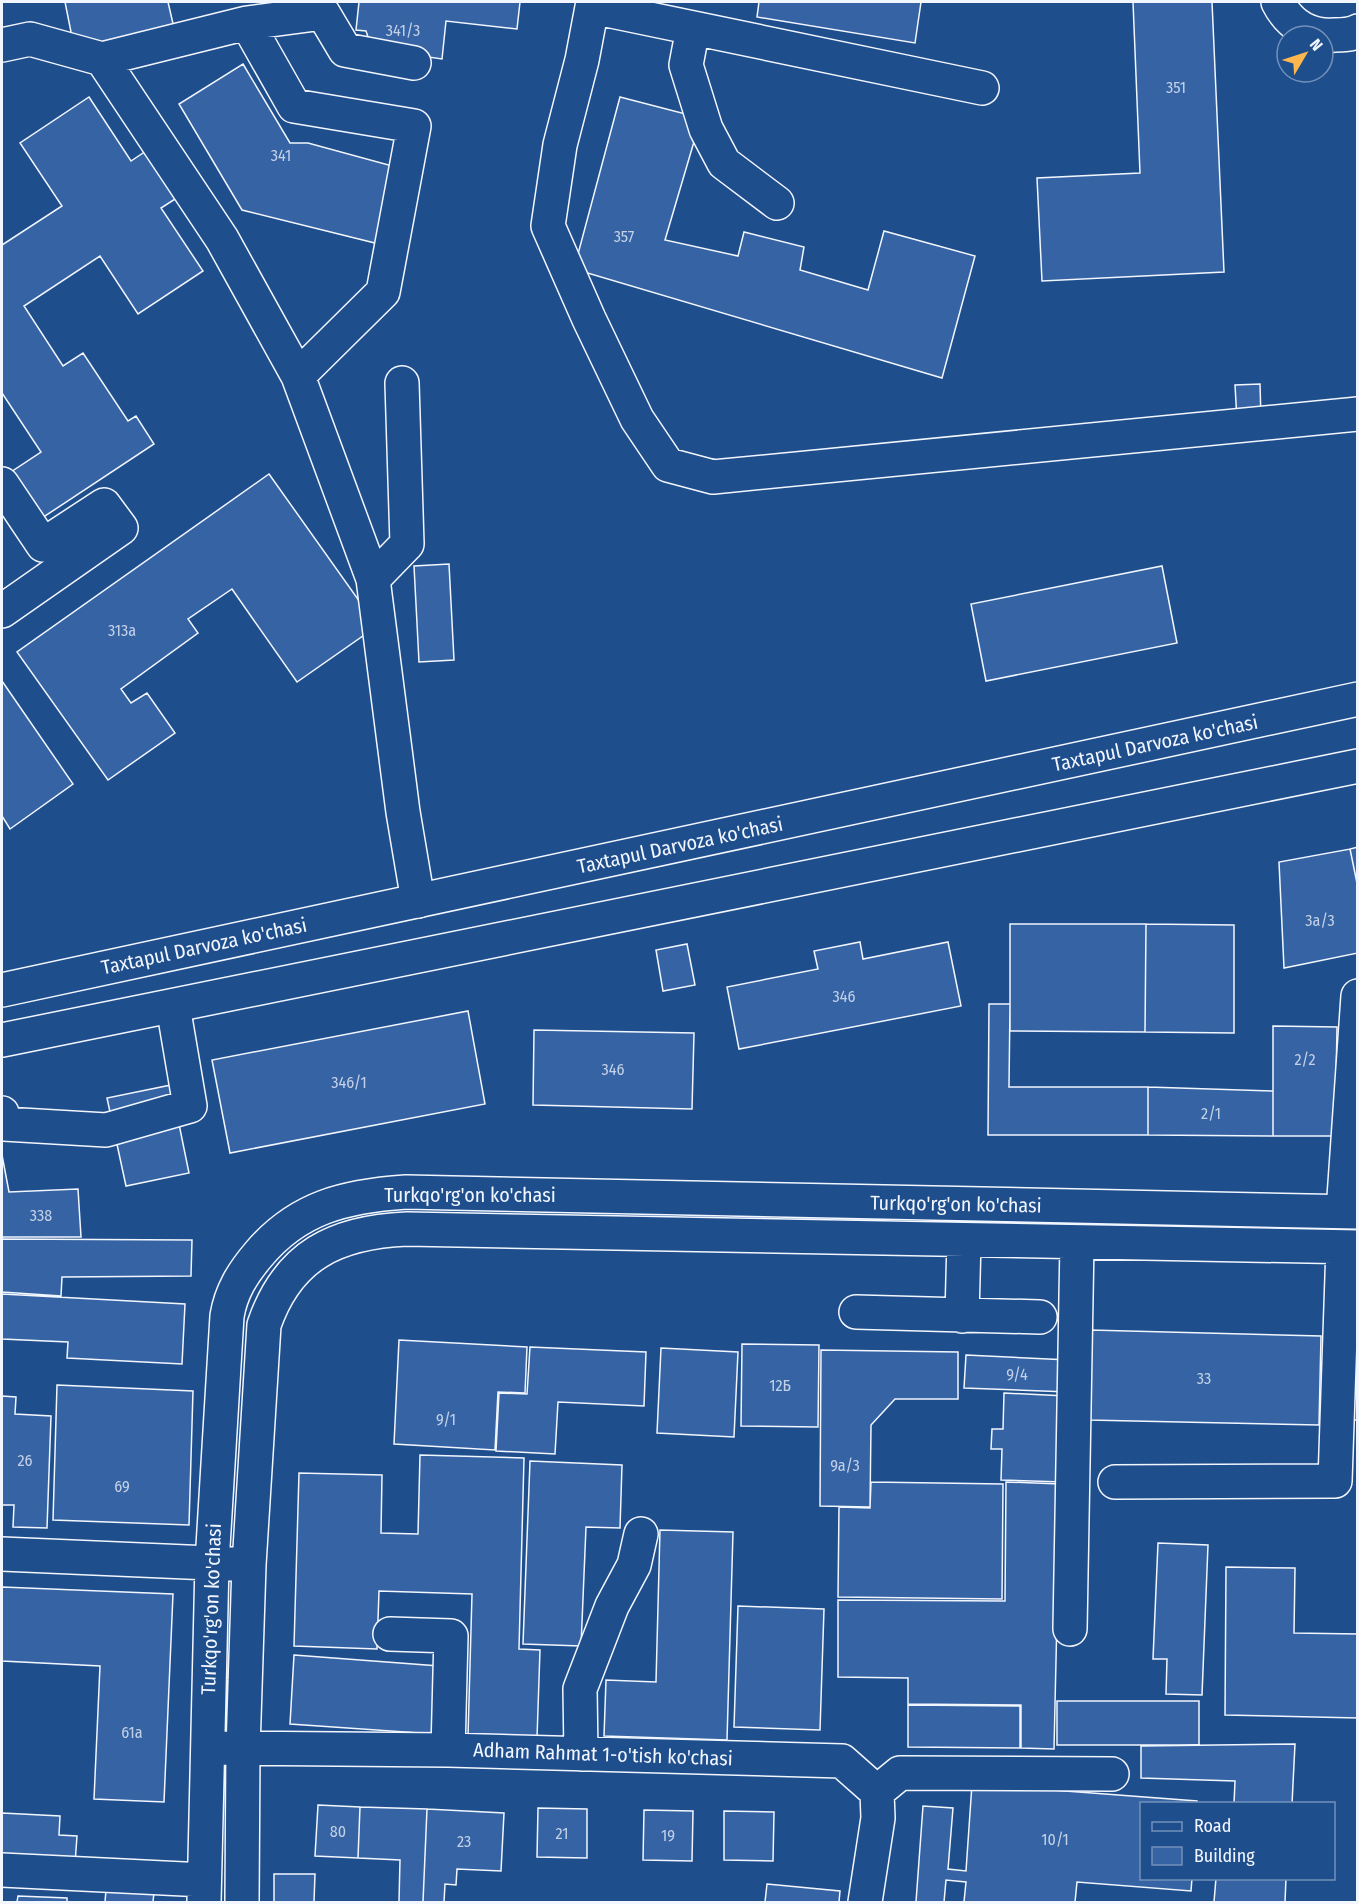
<svg xmlns="http://www.w3.org/2000/svg" width="1359" height="1904" viewBox="0 0 1359 1904" font-family="'Fira Sans Condensed',sans-serif">
<rect width="100%" height="100%" fill="#1f4e8c"/>
<!-- building -->
<path fill="#3563a3" stroke="#f2f6ff" stroke-width="1.5" d="M 65,2 L 168,2 L 174,28 L 74,47 Z
M 359,2 L 520,2 L 517,29 L 446,21 L 442,59 L 379,50 L 370,43 L 366,31 L 356,30 Z
M 759,2 L 921,2 L 915,43 L 757,17 Z
M 1133,2 L 1212,2 L 1224,272 L 1042,281 L 1037,178 L 1140,173 Z
M 243,64 L 290,143 L 308,143 L 396,167 L 379,244 L 242,210 L 179,104 Z
M 89,97 L 131,161 L 152,147 L 183,194 L 161,208 L 203,271 L 138,314 L 100,256 L 24,306 L 63,366 L 83,353 L 128,421 L 136,416 L 154,444 L 42,518 L 11,472 L 41,452 L 2,393 L 2,245 L 62,206 L 20,143 Z
M 620,97 L 701,118 L 665,240 L 738,256 L 744,232 L 804,247 L 800,270 L 868,290 L 884,231 L 975,256 L 942,378 L 574,269 Z
M 1260,384 L 1261,419 L 1237,420 L 1235,385 Z
M 269,474 L 377,626 L 297,682 L 232,589 L 188,619 L 198,633 L 121,689 L 131,703 L 147,693 L 175,733 L 108,780 L 17,652 Z
M 449,564 L 454,660 L 419,662 L 414,566 Z
M 1162,566 L 1177,643 L 986,681 L 971,604 Z
M 2,681 L 73,784 L 10,829 L 2,816 Z
M 1358,847 L 1358,888 L 1350,849 Z
M 1350,849 L 1358,888 L 1358,953 L 1284,968 L 1279,862 Z
M 1010,924 L 1146,924 L 1145,1032 L 1010,1031 Z
M 1146,924 L 1234,925 L 1234,1033 L 1145,1032 Z
M 860,942 L 863,959 L 948,942 L 961,1006 L 739,1049 L 727,987 L 818,969 L 814,951 Z
M 687,944 L 695,985 L 663,991 L 656,950 Z
M 989,1004 L 1010,1004 L 1009,1087 L 1148,1087 L 1148,1135 L 988,1135 Z
M 468,1011 L 485,1104 L 230,1153 L 212,1060 Z
M 1273,1026 L 1337,1027 L 1335,1136 L 1273,1136 Z
M 534,1030 L 694,1033 L 692,1109 L 533,1105 Z
M 171,1085 L 189,1173 L 126,1186 L 107,1098 Z
M 1148,1087 L 1273,1091 L 1273,1136 L 1148,1135 Z
M 2,1155 L 9,1192 L 78,1189 L 81,1237 L 2,1237 Z
M 2,1239 L 192,1240 L 191,1276 L 62,1277 L 61,1296 L 2,1292 Z
M 2,1294 L 185,1304 L 182,1364 L 67,1358 L 68,1342 L 2,1339 Z
M 1090,1330 L 1321,1336 L 1319,1425 L 1088,1420 Z
M 399,1340 L 527,1347 L 525,1393 L 498,1392 L 495,1450 L 394,1444 Z
M 1353,1343 L 1358,1343 L 1358,1420 L 1354,1420 Z
M 742,1344 L 819,1345 L 818,1427 L 741,1426 Z
M 530,1347 L 646,1352 L 644,1406 L 558,1402 L 555,1454 L 496,1451 L 499,1393 L 527,1394 Z
M 661,1348 L 738,1352 L 734,1437 L 657,1433 Z
M 821,1350 L 958,1352 L 958,1399 L 895,1399 L 871,1425 L 870,1507 L 820,1506 Z
M 966,1355 L 1069,1360 L 1068,1392 L 964,1388 Z
M 57,1385 L 193,1391 L 189,1525 L 53,1520 Z
M 1004,1393 L 1066,1396 L 1063,1482 L 1001,1480 L 1002,1449 L 991,1449 L 992,1429 L 1003,1429 Z
M 2,1396 L 16,1397 L 15,1414 L 51,1416 L 47,1528 L 13,1527 L 14,1505 L 2,1505 Z
M 420,1455 L 524,1458 L 519,1649 L 540,1650 L 537,1738 L 468,1736 L 472,1594 L 379,1591 L 377,1649 L 294,1646 L 299,1473 L 382,1475 L 381,1533 L 418,1534 Z
M 530,1461 L 622,1465 L 620,1528 L 586,1527 L 581,1646 L 523,1644 Z
M 871,1482 L 1003,1484 L 1002,1599 L 838,1597 L 839,1507 L 870,1508 Z
M 1006,1482 L 1060,1484 L 1054,1749 L 1021,1748 L 1021,1705 L 908,1704 L 908,1678 L 838,1677 L 838,1600 L 1005,1601 Z
M 660,1530 L 733,1532 L 727,1740 L 604,1736 L 606,1680 L 656,1682 Z
M 1158,1543 L 1208,1545 L 1202,1695 L 1166,1694 L 1167,1659 L 1153,1659 Z
M 1226,1567 L 1295,1568 L 1294,1633 L 1358,1634 L 1358,1718 L 1225,1715 Z
M 2,1587 L 173,1594 L 164,1802 L 94,1799 L 100,1666 L 2,1661 Z
M 738,1606 L 824,1609 L 820,1730 L 734,1727 Z
M 294,1655 L 439,1666 L 434,1734 L 290,1724 Z
M 1057,1701 L 1199,1701 L 1199,1745 L 1057,1745 Z
M 908,1705 L 1020,1706 L 1020,1748 L 908,1747 Z
M 1295,1744 L 1292,1804 L 1234,1804 L 1235,1781 L 1141,1778 L 1141,1746 Z
M 972,1784 L 1197,1801 L 1197,1804 L 1142,1804 L 1142,1878 L 1192,1878 L 1191,1891 L 1077,1882 L 1075,1902 L 964,1902 L 966,1882 L 946,1880 L 944,1902 L 916,1902 L 923,1806 L 953,1808 L 948,1869 L 966,1871 Z
M 318,1805 L 360,1807 L 358,1858 L 315,1856 Z
M 360,1807 L 427,1809 L 423,1902 L 399,1902 L 400,1860 L 358,1858 Z
M 538,1808 L 587,1809 L 587,1858 L 537,1857 Z
M 427,1809 L 504,1813 L 501,1871 L 457,1869 L 456,1885 L 445,1884 L 444,1902 L 423,1902 Z
M 644,1810 L 693,1811 L 692,1861 L 643,1860 Z
M 724,1811 L 774,1812 L 773,1861 L 724,1860 Z
M 2,1813 L 60,1816 L 59,1835 L 77,1836 L 75,1864 L 2,1859 Z
M 274,1874 L 315,1874 L 314,1902 L 274,1902 Z
M 1216,1878 L 1286,1878 L 1285,1902 L 1214,1902 Z
M 767,1884 L 840,1891 L 839,1902 L 765,1902 Z
M 106,1890 L 154,1892 L 153,1902 L 105,1902 Z
M 18,1896 L 67,1898 L 67,1902 L 17,1902 Z"/>
<g fill="none" stroke-linecap="round" stroke-linejoin="round">
<defs>
<path id="minor" d="M 1278,2 C 1289,24 1309,37 1335,35 C 1343,35 1350,35 1358,31
M 247,23 L 323,13 L 345,50 L 414,63
M 693,28 L 686,65 L 706,129 L 724,163 L 777,203
M 2,45 L 30,39 L 102,59 L 222,239 L 298,376 L 373,579
M 102,59 L 247,23 L 294,106 L 414,126 L 383,292 L 298,376
M 982,88 L 592,7 L 582,60 L 560,145 L 548,226 L 589,319 L 637,419 L 668,465 L 713,477 L 1358,414
M 402,383 L 407,544 L 373,579 L 403,812 L 418,901
M 2,484 L 43,545 L 104,505 L 121,528 L 2,611
M 2,1113 L 4,1124 L 106,1130 L 190,1106 L 173,1006
M 1343,1212 L 1358,996
M 856,1312 L 1040,1317
M 962,1316 L 964,1240
M 1115,1482 L 1335,1481 L 1343,1247
M 2,1554 L 233,1564
M 1070,1629 L 1077,1242
M 390,1634 L 451,1636 L 448,1750
M 222,1748 L 448,1750 L 842,1761 L 877,1792 L 878,1818 L 865,1902
M 581,1754 L 580,1689 L 612,1606 L 634,1565 L 641,1534
M 877,1792 L 900,1773 L 1112,1774
M 2,1870 L 204,1880
M 204,1902 L 212,1563 L 227,1316 C 231,1292 242,1274 258,1255 C 298,1207 346,1196 406,1192 L 1358,1212
M 242,1902 L 243,1749 L 249,1565 L 264,1325 C 288,1255 336,1232 407,1229 L 1358,1247"/>
<path id="major" d="M 2,990 L 1358,699
M 2,1040 L 1358,766"/>
</defs>
<!-- minor casing -->
<use href="#minor" stroke="#f2f6ff" stroke-width="36"/>
<!-- major casing -->
<use href="#major" stroke="#f2f6ff" stroke-width="36"/>
<!-- minor -->
<use href="#minor" stroke="#1f4e8c" stroke-width="33"/>
<!-- major -->
<use href="#major" stroke="#1f4e8c" stroke-width="33"/>
</g>
<g text-anchor="middle" dominant-baseline="central" stroke-width="4.5" stroke-linejoin="round" paint-order="stroke">
<!-- number labels -->
<g font-size="16" fill="#c3d1e8">
<text x="403" y="30">341/3</text>
<text x="1176" y="87">351</text>
<text x="281" y="155">341</text>
<text x="624" y="236">357</text>
<text x="122" y="630">313a</text>
<text x="1320" y="920">3a/3</text>
<text x="844" y="996">346</text>
<text x="1305" y="1059">2/2</text>
<text x="613" y="1069">346</text>
<text x="349" y="1082">346/1</text>
<text x="1211" y="1113">2/1</text>
<text x="41" y="1215">338</text>
<text x="1017" y="1374">9/4</text>
<text x="1204" y="1378">33</text>
<text x="780" y="1385">12Б</text>
<text x="446" y="1419">9/1</text>
<text x="25" y="1460">26</text>
<text x="845" y="1465">9а/3</text>
<text x="122" y="1486">69</text>
<text x="132" y="1732">61a</text>
<text x="338" y="1831">80</text>
<text x="562" y="1833">21</text>
<text x="668" y="1835">19</text>
<text x="1055" y="1839">10/1</text>
<text x="464" y="1841">23</text>
</g>
<!-- street labels -->
<g font-size="20" fill="#f2f6ff" stroke="#1f4e8c">
<text transform="translate(1155 743) rotate(-12)">Taxtapul Darvoza ko'chasi</text>
<text transform="translate(680 845) rotate(-12)">Taxtapul Darvoza ko'chasi</text>
<text transform="translate(204 946) rotate(-12)">Taxtapul Darvoza ko'chasi</text>
<text x="470" y="1195">Turkqo'rg'on ko'chasi</text>
<text transform="translate(956 1204) rotate(1)">Turkqo'rg'on ko'chasi</text>
<text transform="translate(211 1609) rotate(-88)">Turkqo'rg'on ko'chasi</text>
<text transform="translate(603 1754) rotate(2)">Adham Rahmat 1-o'tish ko'chasi</text>
</g>
</g>
<!-- border -->
<rect width="1359" height="1904" fill="none" stroke="#f2f6ff" stroke-width="6"/>
<!-- legend -->
<rect x="1140" y="1802" width="195" height="78" fill="#1f4e8c" stroke="#7391ba" stroke-width="1.5"/>
<rect x="1152" y="1822" width="30" height="9" fill="#1f4e8c" stroke="#7391ba" stroke-width="1.5"/>
<text x="1194" y="1832" font-size="18" fill="#f2f6ff">Road</text>
<rect x="1152" y="1847" width="30" height="18" fill="#3563a3" stroke="#7391ba" stroke-width="1.5"/>
<text x="1194" y="1862" font-size="18" fill="#f2f6ff">Building</text>
<!-- north arrow -->
<g transform="translate(1305 54) rotate(51)"><circle r="28" fill="#1f4e8c" stroke="#7391ba" stroke-width="1.5"/>
<path d="M0-4.5L10 22L0 15L-10 22Z" fill="#ffb74d"/>
<text y="-9" font-size="16" font-weight="bold" text-anchor="middle" fill="#f2f6ff">N</text>
</g>
</svg>
